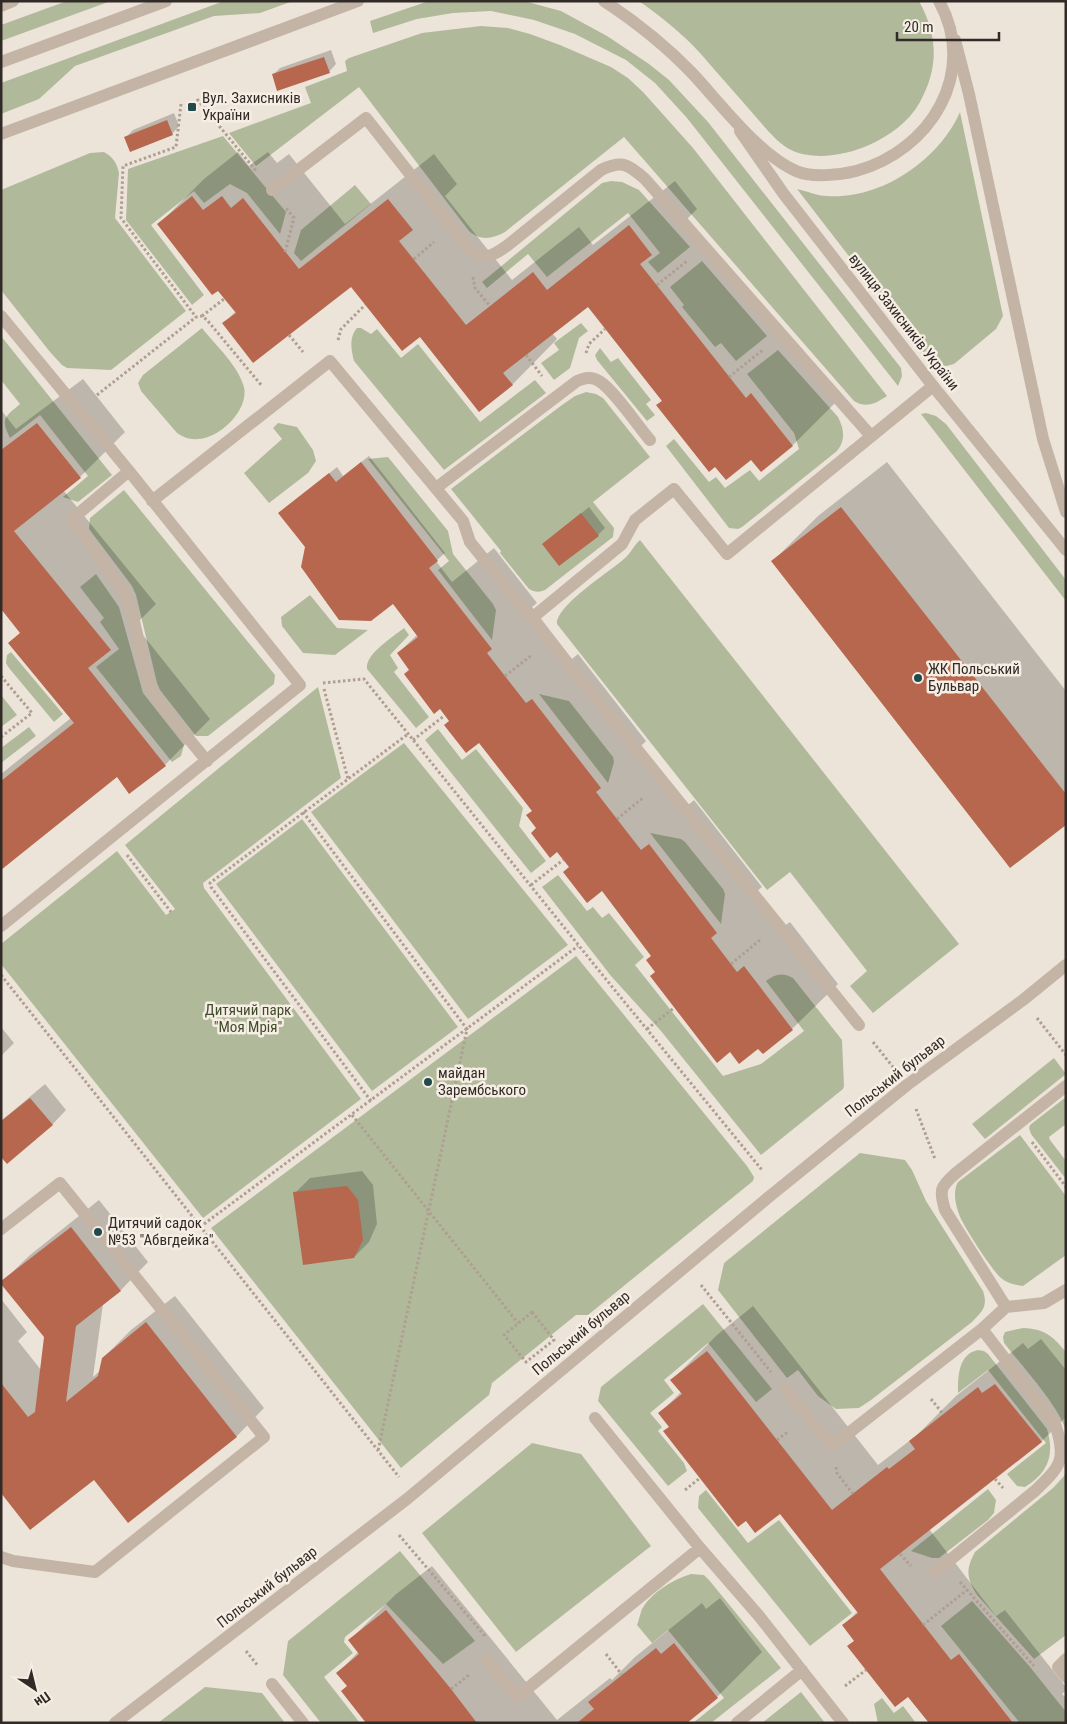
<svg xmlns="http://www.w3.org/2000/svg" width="1067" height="1724" viewBox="0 0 1067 1724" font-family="'Roboto Condensed',sans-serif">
<rect width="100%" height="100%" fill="#ede4d9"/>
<!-- green -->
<path fill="#b0ba9b" d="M 67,1 L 111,1 L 1,41 L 1,25 Z
M 224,1 L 293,1 L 260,13 L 214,16 L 75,66 L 39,99 L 1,114 L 1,83 Z
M 429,1 L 524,1 L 561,11 L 607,36 L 649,64 L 669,80 L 708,122 L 901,368 L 902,376 L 898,386 L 687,118 L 655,83 L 626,60 L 575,34 L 534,20 L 491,11 L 453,13 L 417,19 L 373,33 L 370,21 Z
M 639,1 L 919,1 C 938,36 939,67 920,102 C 909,122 889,136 869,145 C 847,155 814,161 791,150 C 777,143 765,127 755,116 C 737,95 718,74 700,53 C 683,34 660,16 639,1 Z
M 481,26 L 508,28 L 530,34 L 560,45 L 611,67 L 628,78 L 643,92 L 693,148 L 887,396 C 876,403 867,409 854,401 L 624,137 L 505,232 C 492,239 480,241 469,231 L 359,87 L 256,166 L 229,133 L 311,103 L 305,87 L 347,71 L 345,61 L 349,58 L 422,33 Z
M 960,112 L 1003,316 L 996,329 L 954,364 L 942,367 L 930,361 L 797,189 C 807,191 817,196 827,196 C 881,200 939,160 960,112 Z
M 223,136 L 286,212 L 280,234 L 247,193 L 230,184 L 204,203 L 194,191 L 151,225 L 204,295 L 192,305 L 126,220 L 128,169 Z
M 104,152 C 113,157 117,163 119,173 L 115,218 L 186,311 L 111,370 L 67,368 L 62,365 L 50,352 L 1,290 L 1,190 L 90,153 Z
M 611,181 L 622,182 L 639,190 L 690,247 L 658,273 L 648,262 L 660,253 L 628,213 L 547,277 L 528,254 L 487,288 L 482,282 L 602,183 Z
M 355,185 L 371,204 L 301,261 L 294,253 L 301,230 Z
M 702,261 L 767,336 L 736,361 L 721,343 L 715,347 L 682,307 L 684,305 L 670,287 Z
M 581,323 L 588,331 L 579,338 L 570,368 L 554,380 L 541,363 L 559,350 L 554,343 Z
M 202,328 C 216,346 238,365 244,387 C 249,410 220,438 198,439 C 190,440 183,437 177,433 L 141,391 L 138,383 L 143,375 Z
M 357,328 L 361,328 L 371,334 L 377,329 L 401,358 L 418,344 L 480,422 L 535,380 L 546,393 L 444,470 L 354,361 C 351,350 349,337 357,328 Z
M 1,336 L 112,475 L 78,502 L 63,497 L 88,476 L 40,415 L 10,438 C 0,418 5,417 20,404 L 1,380 Z
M 600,348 L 611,362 L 618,358 L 651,400 L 646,404 L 655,415 L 647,421 L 597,360 L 595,355 Z
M 778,350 L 838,417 C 844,429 846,440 837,451 L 742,527 L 738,529 L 729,528 L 666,446 L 674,439 L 709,482 L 716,477 L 725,488 L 750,470 L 759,481 L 799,449 L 794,433 L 747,374 Z
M 586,392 L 596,394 L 603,398 L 650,457 L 593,502 L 614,528 L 613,537 L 545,590 C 538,593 535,592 529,589 L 500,553 L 501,551 L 451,489 L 562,405 L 575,396 Z
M 926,413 L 936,416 L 946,424 L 1066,580 L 1066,601 L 921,414 Z
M 278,423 L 297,427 L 313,450 L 316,461 L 308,473 L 269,503 L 244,473 L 282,439 L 273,428 Z
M 388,457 L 448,531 L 453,554 L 493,604 L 496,610 L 492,640 L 438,570 L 449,561 L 368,459 Z
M 124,490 L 275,675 L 274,684 L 208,736 L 196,736 L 160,690 L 157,683 L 136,595 L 132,586 L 89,529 L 90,518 Z
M 640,540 L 959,944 L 873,1013 L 850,986 L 867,971 L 790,872 L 767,890 L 557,624 C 556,605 611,571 625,558 C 631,553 634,545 640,540 Z
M 96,574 L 119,607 L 143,693 L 184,745 L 181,756 L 172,762 L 96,667 L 119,649 L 100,622 L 104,618 L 80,587 Z
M 310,595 L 337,628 L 368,630 L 335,655 L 303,653 L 282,626 L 281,617 Z
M 404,628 L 409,635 L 390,655 L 398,668 L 394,672 L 429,717 L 416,728 L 367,669 C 365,654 393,637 404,628 Z
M 11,652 L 63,714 L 54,722 L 9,668 L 6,663 L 7,655 Z
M 318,687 L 341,778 L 203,883 L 204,888 L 361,1099 L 203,1218 L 1,964 L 1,944 L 117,851 L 166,915 L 175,909 L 125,845 Z
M 539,694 L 569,701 L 613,757 L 614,762 L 608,783 Z
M 1,695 L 17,715 L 1,727 Z
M 29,727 L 36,736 L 1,763 L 1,748 Z
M 438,729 L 462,760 L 476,749 L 523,808 L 519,826 L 546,861 L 531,873 L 425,740 Z
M 404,743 L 568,945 L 468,1019 L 311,812 Z
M 302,819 L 458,1027 L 372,1091 L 216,884 Z
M 650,833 L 681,839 L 685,842 L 723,889 L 725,894 L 721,924 Z
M 558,875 L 587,911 L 593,907 L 602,918 L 609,913 L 644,957 L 635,965 L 723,1076 L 761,1064 L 804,1031 L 766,981 C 775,974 782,972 793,978 L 842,1040 L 844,1086 L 843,1089 L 761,1155 L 661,1031 L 611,976 L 542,887 Z
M 576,956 L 747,1166 L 754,1177 L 753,1181 L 588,1315 L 576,1315 L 492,1383 L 489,1395 L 401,1468 L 211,1228 Z
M 1054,1058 L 1066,1074 L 985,1139 L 972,1124 Z
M 1066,1097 L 1066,1124 L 1049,1137 L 1050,1140 L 1066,1161 L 1066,1179 L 1031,1134 L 1029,1128 L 1030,1125 Z
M 1020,1135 L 1066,1196 L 1066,1255 L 1023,1286 C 1015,1285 1007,1283 1001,1278 C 991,1269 967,1231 961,1219 C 956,1208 952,1192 958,1182 Z
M 860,1153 L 905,1160 L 912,1170 L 926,1201 L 983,1291 C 988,1306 983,1311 972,1322 L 871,1400 L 859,1408 L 836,1409 L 818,1396 L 798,1370 L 787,1378 L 718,1290 L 724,1263 Z
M 703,1304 L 772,1389 L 756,1402 L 708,1343 L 664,1380 L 674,1393 L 650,1413 L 662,1427 L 658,1431 L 684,1463 L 687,1471 L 668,1486 L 598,1401 L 601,1387 Z
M 1023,1328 C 1044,1329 1052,1335 1066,1352 L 1066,1431 C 1059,1406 1021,1365 1004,1343 L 1003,1337 L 1005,1332 Z
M 978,1350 L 984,1351 L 988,1354 L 1047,1429 C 1055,1455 1048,1473 1025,1487 L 1017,1486 L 1007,1474 L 1046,1443 L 988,1370 L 958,1393 C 958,1377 958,1354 978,1350 Z
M 532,1443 L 581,1454 L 651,1546 L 516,1652 L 422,1533 Z
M 1066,1471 L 1066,1635 L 1034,1659 L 977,1595 C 967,1579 965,1570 975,1552 L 1053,1488 L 1064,1476 Z
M 988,1489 L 996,1500 L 994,1513 L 988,1520 L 939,1558 L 932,1558 L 911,1551 Z
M 706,1490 L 748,1543 L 779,1520 L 852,1613 L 810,1646 L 698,1508 L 699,1496 Z
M 400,1551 L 475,1641 L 443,1664 L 386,1604 L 345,1637 L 344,1642 L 353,1653 L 324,1677 L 360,1723 L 321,1723 L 283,1675 L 288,1641 Z
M 691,1574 L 704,1575 L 709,1580 L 781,1668 L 711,1723 L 693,1723 L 724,1698 L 668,1630 L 652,1643 L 637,1625 C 639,1620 640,1614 642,1609 C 652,1592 672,1580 691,1574 Z
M 972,1601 L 1030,1667 L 1066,1712 L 1066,1723 L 1020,1723 L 941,1626 Z
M 205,1687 L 262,1693 L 285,1723 L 158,1723 Z
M 801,1692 L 825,1723 L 762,1723 Z
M 882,1698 L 894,1713 L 903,1706 L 916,1723 L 878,1723 L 874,1704 Z"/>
<!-- shadow -->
<path fill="#0003" d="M 331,50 L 336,64 L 329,72 L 273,75 L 280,68 Z
M 174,113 L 179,126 L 172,134 L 126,137 L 133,130 Z
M 238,152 L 249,166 L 268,152 L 277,163 L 289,154 L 345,224 L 434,154 L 457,184 L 445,196 L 512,280 L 579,227 L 593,245 L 675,181 L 697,209 L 686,220 L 838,400 L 793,445 L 761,470 L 751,458 L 658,405 L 662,400 L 588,305 L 552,333 L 557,339 L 512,385 L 420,335 L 351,285 L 224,323 L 236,311 L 219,289 L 158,225 L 204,179 Z
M 83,379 L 125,432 L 80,477 L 63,490 L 156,604 L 135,625 L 210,719 L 165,765 L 118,775 L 1,869 L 1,774 L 71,718 L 10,643 L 21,632 L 1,578 L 1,410 L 16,429 Z
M 369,456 L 445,553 L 436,561 L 452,582 L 494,548 L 537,603 L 532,607 L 572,659 L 578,654 L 646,741 L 641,746 L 687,806 L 694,800 L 762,887 L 756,892 L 783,927 L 790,922 L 838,984 L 792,1029 L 763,1052 L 656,971 L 653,955 L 602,890 L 570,866 L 538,828 L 533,810 L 480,741 L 411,670 L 398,653 L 418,634 L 393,602 L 306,547 L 280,513 L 337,467 L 343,476 Z
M 887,462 L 1066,691 L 1066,823 L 772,562 L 818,516 Z
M 589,507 L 605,528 L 598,535 L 544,544 Z
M 1,1027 L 14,1043 L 1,1056 Z
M 45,1084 L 66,1110 L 52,1125 L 1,1155 L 1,1121 Z
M 362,1171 L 373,1185 L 377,1224 L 369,1242 L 354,1257 L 295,1193 L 310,1178 Z
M 99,1200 L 148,1262 L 121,1290 L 103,1304 L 93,1377 L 101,1370 L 103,1358 L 131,1330 L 175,1296 L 264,1408 L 237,1436 L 129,1521 L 94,1478 L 1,1491 L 1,1299 L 27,1332 L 18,1341 L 41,1370 L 45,1337 L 2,1282 L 30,1255 Z
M 753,1306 L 878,1465 L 917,1435 L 956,1396 L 1023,1343 L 1028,1349 L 1041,1339 L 1066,1370 L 1066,1417 L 1042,1441 L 929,1529 L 996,1616 L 1005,1610 L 1066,1687 L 1066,1690 L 1062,1694 L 1066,1698 L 1066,1723 L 931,1723 L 909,1695 L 855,1641 L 843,1626 L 858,1611 L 780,1512 L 665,1431 L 670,1426 L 660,1413 L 681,1392 L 672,1380 L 717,1335 Z
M 432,1566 L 557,1720 L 610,1678 L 612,1680 L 635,1657 L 702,1603 L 706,1609 L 720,1598 L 762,1652 L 717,1697 L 685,1723 L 368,1723 L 348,1686 L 338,1673 L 359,1651 L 350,1640 L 395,1595 Z"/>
<!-- building -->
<path fill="#b7674d" d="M 324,57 L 330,73 L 277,91 L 272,74 Z
M 167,120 L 173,135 L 130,152 L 124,137 Z
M 192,196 L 203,210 L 222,196 L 231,208 L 243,198 L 299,269 L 388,199 L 413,230 L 399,241 L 466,325 L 533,272 L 547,290 L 629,225 L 652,255 L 640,264 L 746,398 L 751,393 L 793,446 L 761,472 L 751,460 L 726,480 L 715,467 L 709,472 L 656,405 L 662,401 L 588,307 L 503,373 L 513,385 L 479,412 L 420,337 L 402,351 L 351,287 L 253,363 L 222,323 L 236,313 L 218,291 L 212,295 L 157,224 Z
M 37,423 L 81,478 L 14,531 L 111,650 L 88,668 L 166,766 L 129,794 L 117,777 L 1,870 L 1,781 L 74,723 L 8,643 L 20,633 L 1,609 L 1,450 Z
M 361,462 L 438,561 L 429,568 L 492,649 L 487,653 L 526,703 L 532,699 L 601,788 L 596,792 L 641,850 L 649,844 L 717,933 L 711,938 L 737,972 L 744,966 L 793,1030 L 763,1054 L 758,1049 L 739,1064 L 730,1052 L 717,1063 L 650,976 L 655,972 L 646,960 L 651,956 L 602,891 L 587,903 L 563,872 L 569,867 L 557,852 L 550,858 L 531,833 L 536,828 L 526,815 L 532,811 L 479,743 L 466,753 L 444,725 L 449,721 L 440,709 L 434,714 L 404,674 L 409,670 L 397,653 L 418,637 L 393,604 L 371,621 L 339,620 L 301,567 L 305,547 L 278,513 L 329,473 L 336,482 Z
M 841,507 L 1066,794 L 1066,825 L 1010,868 L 771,561 Z
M 581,513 L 599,536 L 559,566 L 542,544 Z
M 30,1098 L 53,1125 L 7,1164 L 1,1157 L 1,1121 Z
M 347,1186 L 358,1200 L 363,1240 L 354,1258 L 303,1265 L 293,1192 Z
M 71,1227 L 121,1291 L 76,1326 L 66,1402 L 98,1376 L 102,1358 L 146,1322 L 237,1437 L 128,1523 L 94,1480 L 30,1530 L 1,1493 L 1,1383 L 28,1417 L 35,1412 L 44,1337 L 1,1284 L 1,1281 Z
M 707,1351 L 832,1510 L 887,1467 L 889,1469 L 915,1449 L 909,1441 L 978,1387 L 982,1393 L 995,1384 L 1042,1442 L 880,1569 L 951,1660 L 959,1654 L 1013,1723 L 929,1723 L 908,1697 L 895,1707 L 847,1646 L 854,1641 L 842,1625 L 858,1613 L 780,1514 L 755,1533 L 746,1521 L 738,1527 L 663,1431 L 669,1427 L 658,1413 L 682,1394 L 670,1380 Z
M 386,1610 L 451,1689 L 477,1723 L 366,1723 L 341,1691 L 347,1686 L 336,1673 L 359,1654 L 348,1640 Z
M 674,1643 L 718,1698 L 687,1723 L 577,1723 L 594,1709 L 588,1702 L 656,1648 L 661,1654 Z"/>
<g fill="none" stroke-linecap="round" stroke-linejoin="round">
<!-- path -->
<path stroke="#af9e91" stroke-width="3" stroke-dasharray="2.5 2.5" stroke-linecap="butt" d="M 197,99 L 257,172
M 181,104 L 176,147 L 123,166 L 121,218 L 196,317 L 202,316 L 207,320 L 262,386
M 285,252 L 294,218 L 286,208
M 414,259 L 434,242
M 473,277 L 475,288 L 490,306
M 657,285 L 687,261
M 202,316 L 224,299
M 289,335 L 303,352
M 338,340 L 341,329 L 365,305
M 586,353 L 589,344 L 605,329
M 526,355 L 542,376
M 729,377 L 764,349
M 97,395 L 196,317
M 1,676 L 32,713 L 1,737
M 505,676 L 532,655
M 323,683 L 364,679 L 609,983 L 762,1170
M 324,689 L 348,779
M 413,740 L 444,716
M 303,812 L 467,1029 L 378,1451
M 617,819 L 644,797
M 127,855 L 171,912
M 531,885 L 563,860
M 731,964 L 760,940
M 1,975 L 399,1477
M 1037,1018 L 1066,1055
M 647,1029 L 674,1008
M 873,1042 L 893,1067
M 371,1101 L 211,887 L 210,883 L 408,734
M 916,1109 L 935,1159
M 352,1115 L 518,1323
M 1032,1142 L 1066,1187
M 200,1227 L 578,946
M 701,1285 L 771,1372
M 532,1312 L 554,1340 L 526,1362 L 504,1335 Z
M 931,1399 L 943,1414
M 777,1440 L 789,1431
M 836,1467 L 837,1473 L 853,1494
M 995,1479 L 1003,1488
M 685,1490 L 700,1478
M 399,1535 L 486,1637
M 900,1554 L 911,1566
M 960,1582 L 1034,1666
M 923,1625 L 967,1590
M 246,1651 L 258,1666
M 606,1654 L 622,1675
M 845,1686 L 866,1670
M 451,1689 L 469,1675"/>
<!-- service -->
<path stroke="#c4b4a6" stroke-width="12" d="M 1,134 L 358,1
M 272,190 L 366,118 L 468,248 C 486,261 491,257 508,245 L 601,170 C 622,160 628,164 645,179 L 871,436
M 1,316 L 129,471 L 300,685 L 1,926
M 129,471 L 72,519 L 125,594 L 130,604 L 149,686 L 165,710 L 207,761
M 436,488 L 577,381 C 585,378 591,376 599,381 C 613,389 638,426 650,440
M 152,501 L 330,361 L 463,521 L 470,542 L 859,1025
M 532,618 L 622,544 L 635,520 L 674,489 L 727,554 L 933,386
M 1066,1086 L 956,1173 C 940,1187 939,1190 945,1210 L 1006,1307 L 1044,1303 L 1066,1290
M 1,1229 L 60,1183 L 264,1437 L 95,1572 L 13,1561 L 1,1557
M 785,1390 L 832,1446 L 982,1329 L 1006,1307
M 595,1418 L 700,1548 L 759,1616 L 843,1723
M 934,1573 L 1036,1490 C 1061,1466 1067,1459 1055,1424 L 982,1329
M 1066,1659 L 1058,1667 L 1066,1677
M 487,1660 L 517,1697 L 700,1548
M 272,1684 L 303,1723
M 737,1723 L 802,1670"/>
<!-- pedestrian -->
<path stroke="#c4b4a6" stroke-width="12" d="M 115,1723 L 407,1499 L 770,1196 L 907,1085 L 1023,1000 L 1066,965"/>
<!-- minor -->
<path stroke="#c4b4a6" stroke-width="12" d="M 955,40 L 969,94 L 1043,439 L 1066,512
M 740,131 L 783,193 L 933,386 L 1066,550"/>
<!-- tertiary -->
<path stroke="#c4b4a6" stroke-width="12" d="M 604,1 C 636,22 665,45 692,73 C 721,104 758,154 796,171 C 811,178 840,175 856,171 C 930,151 979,73 939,1
M 1,6 L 13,1
M 1,62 L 166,1"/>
</g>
<!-- markers -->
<g fill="#214a4d" stroke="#f6eee4" stroke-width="2">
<rect x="187" y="102" width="10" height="10" rx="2.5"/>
<circle cx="918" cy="678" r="5"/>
<circle cx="428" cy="1082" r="5"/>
<circle cx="98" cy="1232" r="5"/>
</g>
<g text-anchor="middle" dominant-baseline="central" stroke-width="5" stroke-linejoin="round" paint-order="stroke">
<!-- poi labels -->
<g font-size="15" fill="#312a26" stroke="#f6eee4" text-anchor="start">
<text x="202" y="98">Вул. Захисників<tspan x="202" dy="17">України</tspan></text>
<text x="928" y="669">ЖК Польський<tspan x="928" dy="17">Бульвар</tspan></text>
<text x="438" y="1073">майдан<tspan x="438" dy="17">Зарембського</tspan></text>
<text x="108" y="1223">Дитячий садок<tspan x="108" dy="17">№53 "Абвгдейка"</tspan></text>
</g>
<!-- street labels -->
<g font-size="15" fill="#312a26" stroke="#f6eee4">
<text transform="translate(904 322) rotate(52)">вулиця Захисників України</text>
<text transform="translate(895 1076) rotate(-38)">Польський бульвар</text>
<text transform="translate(581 1333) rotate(-40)">Польський бульвар</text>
<text transform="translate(267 1587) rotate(-38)">Польський бульвар</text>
</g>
<!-- park labels -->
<g font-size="15" fill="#414c2d" stroke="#f6eee4">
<text x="248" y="1010">Дитячий парк<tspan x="248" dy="17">"Моя Мрія"</tspan></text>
</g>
</g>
<!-- border -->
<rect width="1067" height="1724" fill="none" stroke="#312a26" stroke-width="5"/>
<!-- north arrow -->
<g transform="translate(35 1689) rotate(145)" stroke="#f6eee4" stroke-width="4" paint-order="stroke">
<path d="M0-4L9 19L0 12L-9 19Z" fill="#312a26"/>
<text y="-8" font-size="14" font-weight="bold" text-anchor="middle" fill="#312a26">Пн</text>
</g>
<!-- scale -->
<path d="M897 32v8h102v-8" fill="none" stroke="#312a26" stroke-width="2.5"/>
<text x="904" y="32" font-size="15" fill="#312a26" stroke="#f6eee4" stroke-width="4" paint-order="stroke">20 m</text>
</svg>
